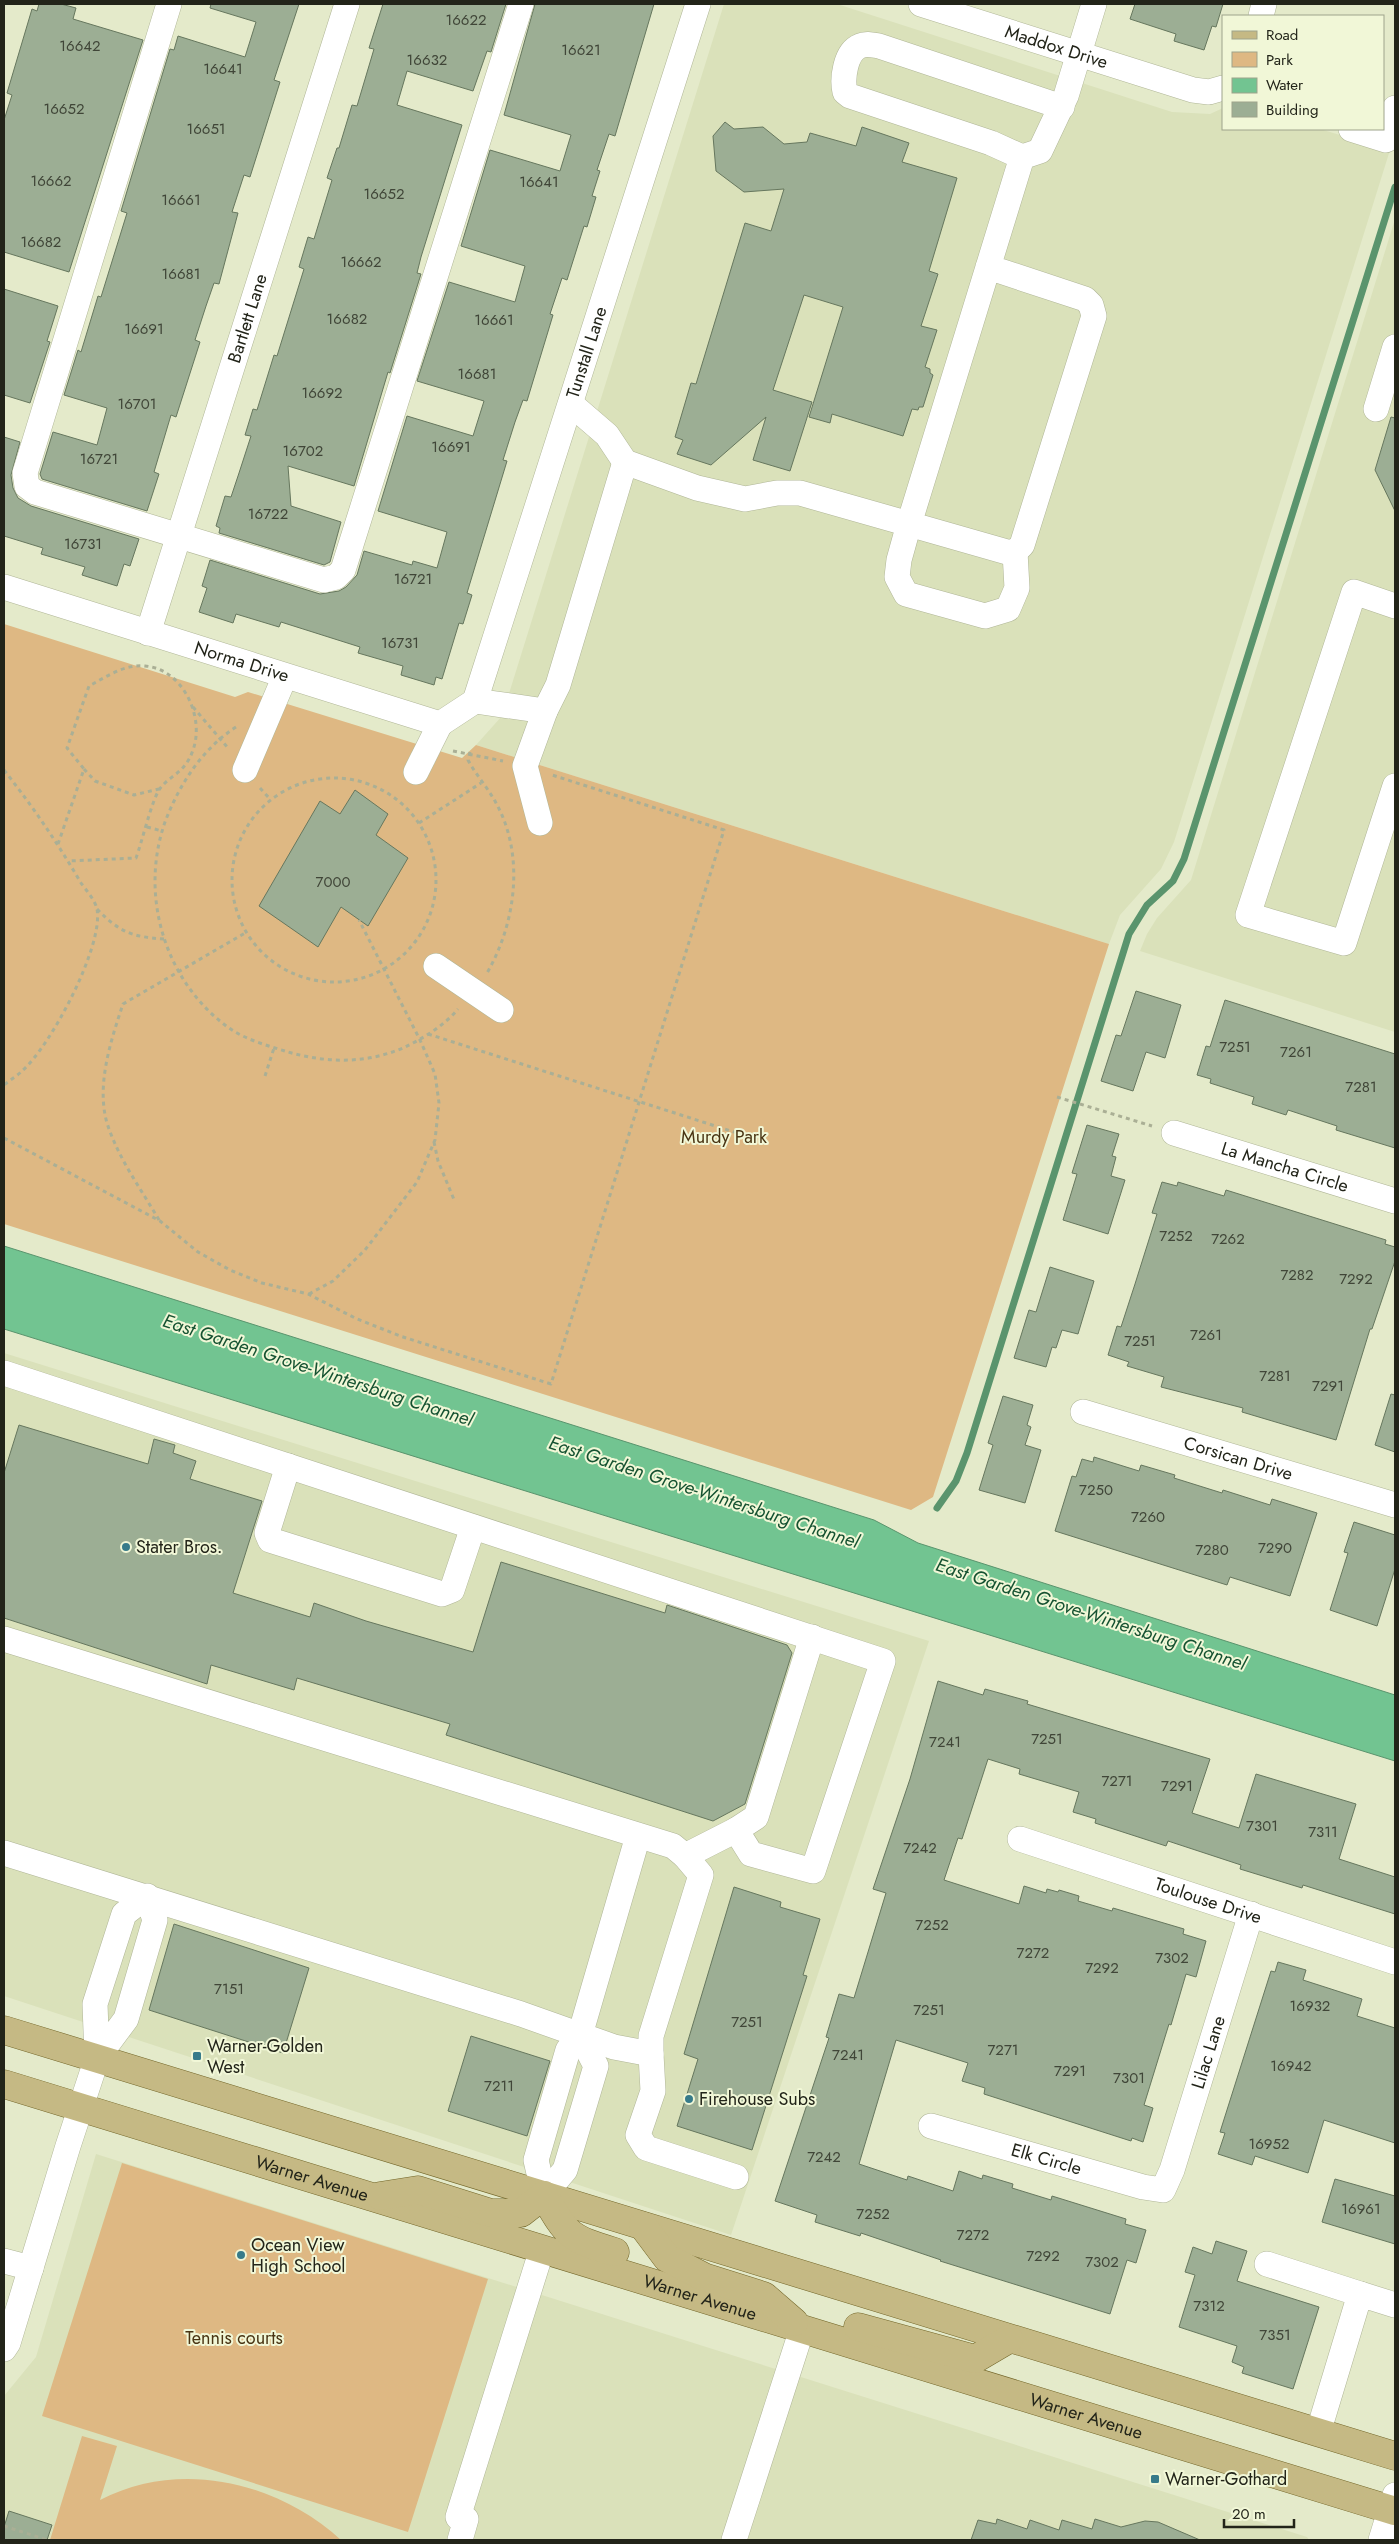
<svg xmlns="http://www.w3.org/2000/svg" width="1399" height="2544" viewBox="0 0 1399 2544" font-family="Jost,sans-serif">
<rect width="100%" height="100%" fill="#e4eaca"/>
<!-- built -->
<path fill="#dae1ba" d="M 724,4 L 837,4 L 1172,112 L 1210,114 L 1223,108 L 1223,129 L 1320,129 L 1390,150 L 1174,842 L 1161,869 L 1120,915 L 1109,944 L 476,745 L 502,716 Z
M 1395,219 L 1395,1032 L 1140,951 L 1147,934 L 1157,918 L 1191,880 Z
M 4,1353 L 929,1641 L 731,2235 L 4,1996 Z
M 96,2154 L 1307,2537 L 1309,2540 L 4,2540 L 4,2396 L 36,2357 Z"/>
<!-- green -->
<path fill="#deb883" d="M 4,624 L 235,697 L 248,692 L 462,758 L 476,745 L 1109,944 L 933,1497 L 911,1510 L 4,1224 Z
M 122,2163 L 488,2279 L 408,2532 L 42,2416 Z
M 82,2436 L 117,2446 L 100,2500 C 179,2459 276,2481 341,2540 L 50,2540 Z"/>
<!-- water -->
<path fill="#72c491" stroke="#5a946d" d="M 4,1246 L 874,1520 L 918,1543 L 1395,1695 L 1395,1761 L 4,1329 Z"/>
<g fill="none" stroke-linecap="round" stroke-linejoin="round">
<!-- stream -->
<path stroke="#5a946d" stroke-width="7" d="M 937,1508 L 956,1481 L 967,1453 L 1129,934 L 1147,905 L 1173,881 L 1184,859 L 1395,187"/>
</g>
<!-- building -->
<path fill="#9cae94" stroke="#66775e" d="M 39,4 L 61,4 L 76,8 L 73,19 L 143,40 L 69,272 L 4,252 L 4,120 L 12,95 L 7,93 L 32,9 L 37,11 Z
M 211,4 L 299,4 L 274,80 L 280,82 L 250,177 L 244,175 L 232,212 L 238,213 L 219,284 L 214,283 L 206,306 L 195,340 L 200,342 L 176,417 L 171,415 L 154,472 L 159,474 L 147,511 L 42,479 L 40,474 L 53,432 L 97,445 L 107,408 L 64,395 L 78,350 L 81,352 L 98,296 L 101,297 L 127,213 L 121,211 L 170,49 L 174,50 L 178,36 L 245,57 L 256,22 L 210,8 Z
M 383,4 L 506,4 L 491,52 L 487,51 L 473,91 L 407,71 L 397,105 L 462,125 L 421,257 L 417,273 L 421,274 L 390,373 L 388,372 L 354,486 L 288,466 L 291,506 L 341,522 L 330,562 L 324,565 L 219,533 L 220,528 L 216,526 L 225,496 L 231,497 L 239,473 L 251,436 L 245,435 L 253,409 L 257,410 L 274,355 L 277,356 L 304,269 L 299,267 L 308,237 L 314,239 L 332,180 L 327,178 L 337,148 L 339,148 L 352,105 L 357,106 L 374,49 L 369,48 Z
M 535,4 L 654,4 L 615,136 L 609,134 L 597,170 L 600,171 L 592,196 L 596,197 L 587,227 L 584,226 L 567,280 L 562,278 L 550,314 L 553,315 L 527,401 L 523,400 L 515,422 L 503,460 L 507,461 L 467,593 L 472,595 L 463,624 L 459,623 L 442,679 L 436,677 L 434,685 L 401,675 L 403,666 L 358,653 L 360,647 L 281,622 L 279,627 L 236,614 L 233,623 L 199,612 L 207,588 L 202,586 L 210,560 L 320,594 L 339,591 L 346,587 L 357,575 L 364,551 L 412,565 L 413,561 L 437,568 L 447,532 L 378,511 L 407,416 L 473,436 L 484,401 L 417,381 L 449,282 L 515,302 L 525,266 L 461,246 L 490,150 L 560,171 L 571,135 L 504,115 Z
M 1135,4 L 1223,4 L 1216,27 L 1212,26 L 1204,50 L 1174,41 L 1176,34 L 1130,19 Z
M 725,122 L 734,129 L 763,127 L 784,144 L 807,142 L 810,133 L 856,146 L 862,127 L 909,143 L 902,162 L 957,178 L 929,271 L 938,274 L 921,326 L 937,330 L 925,367 L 930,369 L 930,373 L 933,375 L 923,407 L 919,407 L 918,410 L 912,409 L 903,436 L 832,414 L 830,423 L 809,417 L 843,307 L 804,295 L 773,390 L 812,402 L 790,471 L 753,460 L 766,417 L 711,465 L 677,454 L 683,440 L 675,437 L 691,383 L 696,384 L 745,223 L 771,231 L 784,189 L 744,192 L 716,171 L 713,136 Z
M 4,289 L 58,306 L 47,341 L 50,342 L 30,403 L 4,395 Z
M 1391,417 L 1395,418 L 1395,511 L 1375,470 Z
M 4,437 L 20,442 L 11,475 L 13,488 L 18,498 L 31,506 L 139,539 L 130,566 L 124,564 L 117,586 L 82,575 L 85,567 L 41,554 L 43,548 L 4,536 Z
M 355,790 L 388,814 L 376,835 L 408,858 L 368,926 L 341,907 L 318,947 L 259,906 L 320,801 L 340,814 Z
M 1136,991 L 1181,1005 L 1165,1058 L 1146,1052 L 1133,1091 L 1101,1081 L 1116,1035 L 1121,1036 Z
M 1225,1000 L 1395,1054 L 1395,1148 L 1336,1130 L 1337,1126 L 1288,1110 L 1286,1115 L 1252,1104 L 1254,1097 L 1210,1083 L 1211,1079 L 1197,1075 L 1206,1046 L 1210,1047 Z
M 1087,1125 L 1119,1134 L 1112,1156 L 1116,1157 L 1111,1176 L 1125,1180 L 1108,1234 L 1063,1220 L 1077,1174 L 1072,1173 Z
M 1162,1182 L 1177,1186 L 1178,1182 L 1224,1196 L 1226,1190 L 1386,1240 L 1385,1244 L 1395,1247 L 1395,1261 L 1372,1329 L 1370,1329 L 1336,1440 L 1242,1412 L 1243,1408 L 1161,1387 L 1164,1377 L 1127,1366 L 1129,1362 L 1108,1355 L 1117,1326 L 1121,1327 L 1135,1284 L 1157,1214 L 1152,1213 Z
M 1050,1267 L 1094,1281 L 1078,1334 L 1062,1330 L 1056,1348 L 1052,1347 L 1046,1367 L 1014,1358 L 1029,1310 L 1036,1312 Z
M 1391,1394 L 1395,1395 L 1395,1452 L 1375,1445 Z
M 1003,1396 L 1033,1405 L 1027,1425 L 1031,1427 L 1025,1445 L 1041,1450 L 1025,1503 L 979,1490 L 993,1445 L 988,1443 Z
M 19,1425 L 148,1464 L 154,1439 L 175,1445 L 173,1453 L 196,1461 L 190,1479 L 262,1501 L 233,1593 L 310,1617 L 314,1603 L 366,1621 L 473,1652 L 501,1562 L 665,1613 L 667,1605 L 787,1645 L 792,1653 L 745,1804 L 713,1821 L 446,1735 L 450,1724 L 297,1678 L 294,1690 L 211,1665 L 207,1684 L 4,1618 L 4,1473 Z
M 1094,1457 L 1139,1471 L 1141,1465 L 1175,1475 L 1174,1478 L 1222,1493 L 1223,1490 L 1270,1505 L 1272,1499 L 1317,1513 L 1290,1596 L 1230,1577 L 1227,1585 L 1055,1531 L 1072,1476 L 1076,1477 L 1082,1459 L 1093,1462 Z
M 1354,1522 L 1395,1535 L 1395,1569 L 1377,1626 L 1330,1610 L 1348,1553 L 1344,1552 Z
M 938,1681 L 983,1695 L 985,1689 L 1028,1701 L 1027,1704 L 1210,1759 L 1192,1813 L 1239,1828 L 1256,1774 L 1356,1804 L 1339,1859 L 1395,1877 L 1395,1914 L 1303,1885 L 1302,1888 L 1240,1869 L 1241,1865 L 1168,1841 L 1166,1846 L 1095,1823 L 1096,1819 L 1073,1812 L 1079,1792 L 1019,1774 L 1020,1769 L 988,1759 L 962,1839 L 958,1838 L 944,1880 L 1019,1904 L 1024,1886 L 1046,1893 L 1047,1889 L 1058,1892 L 1059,1890 L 1079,1896 L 1078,1901 L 1112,1911 L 1113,1908 L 1184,1929 L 1183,1934 L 1206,1941 L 1196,1977 L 1186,1974 L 1171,2025 L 1169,2024 L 1144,2105 L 1153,2108 L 1143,2142 L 1132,2138 L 1131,2141 L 984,2094 L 985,2088 L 962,2081 L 968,2063 L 896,2040 L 859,2164 L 907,2180 L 908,2176 L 953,2191 L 959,2171 L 982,2179 L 983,2175 L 1013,2184 L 1012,2188 L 1051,2200 L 1052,2196 L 1126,2219 L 1125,2224 L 1146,2230 L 1136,2263 L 1127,2260 L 1110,2314 L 940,2261 L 941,2260 L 861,2233 L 860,2236 L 815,2222 L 817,2215 L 775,2201 L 829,2038 L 826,2037 L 839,1994 L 854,1998 L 886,1893 L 873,1889 L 910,1779 Z
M 734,1887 L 781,1902 L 780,1907 L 820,1919 L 803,1975 L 807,1976 L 752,2150 L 677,2126 L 698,2059 L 684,2054 Z
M 174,1924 L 309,1968 L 283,2053 L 149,2010 Z
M 1278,1962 L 1306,1970 L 1303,1980 L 1362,1999 L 1357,2016 L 1395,2028 L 1395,2143 L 1324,2120 L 1308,2173 L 1255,2156 L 1252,2165 L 1218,2154 L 1225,2133 L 1220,2132 L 1271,1971 L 1275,1972 Z
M 471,2036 L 550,2061 L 527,2136 L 448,2111 Z
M 1335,2179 L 1395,2196 L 1395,2244 L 1322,2222 Z
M 1216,2241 L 1247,2251 L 1237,2281 L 1319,2307 L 1293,2389 L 1242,2373 L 1244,2367 L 1232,2362 L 1237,2346 L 1179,2327 L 1195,2275 L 1185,2272 L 1193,2247 L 1212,2254 Z
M 9,2511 L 52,2525 L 47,2540 L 4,2540 L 4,2527 Z
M 997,2519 L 1027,2529 L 1030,2520 L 1059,2530 L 1062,2520 L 1092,2529 L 1095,2519 L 1121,2527 L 1145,2521 L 1158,2522 L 1200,2540 L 971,2540 L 978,2520 L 996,2524 Z"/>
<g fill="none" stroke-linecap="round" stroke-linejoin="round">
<defs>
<g id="minor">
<path d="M 169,4 L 25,473 L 27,486 L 35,492 L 324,580 L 336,577 L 343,570 L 521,4"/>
<path id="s1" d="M 921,4 L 1193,90 L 1209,92 L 1223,88"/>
<path d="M 1261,16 L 1264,4"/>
<path d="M 1351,129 L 1386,140 L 1395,108"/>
<path d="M 1022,157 L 991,143 L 850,96 L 845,92 C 842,79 845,52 860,46 C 866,43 873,45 879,46 L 1062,107"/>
<path d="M 988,267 L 1085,299 L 1091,305 L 1094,316 L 1022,545 L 1015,552 L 1007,552 L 909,524 L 1022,157 L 1040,151 L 1066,96 L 1094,4"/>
<path d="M 571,404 L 607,435 L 625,462 L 697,488 L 745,499 L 777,493 L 800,493 L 909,524 L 899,560 L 897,577 L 906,594 L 985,616 L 1008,609 L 1017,588 L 1015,552"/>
<path d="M 1376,409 L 1395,347"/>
<path id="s2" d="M 4,587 L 440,724 L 475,701"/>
<path d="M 1395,606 L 1354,592 L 1248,915 L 1344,943 L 1395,786"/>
<path id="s3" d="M 148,633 L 347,4"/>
<path id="s4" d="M 475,701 L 698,4"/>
<path d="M 475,701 L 545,711 L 558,685 L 625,462"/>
<path d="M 245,770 L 285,676"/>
<path d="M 416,772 L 440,724"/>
<path d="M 540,823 L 525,766 L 545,711"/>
<path d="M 436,966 L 501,1010"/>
<path id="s5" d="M 1174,1133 L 1395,1201"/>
<path d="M 4,1373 L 883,1661 L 813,1871 L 751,1854 L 736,1830 L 685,1856 L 673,1846 L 4,1639"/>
<path id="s6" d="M 1083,1412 L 1395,1505"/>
<path d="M 288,1466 L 267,1533 L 270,1540 L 442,1594 L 452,1590 L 473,1527"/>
<path d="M 736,1830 L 756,1817 L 812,1637"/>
<path id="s7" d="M 1020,1839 L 1395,1962"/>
<path d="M 4,1853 L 521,2014 L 614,2047 L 651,2054 L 651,2036 L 701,1875 L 685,1856"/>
<path d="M 651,2054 L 653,2091 L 638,2135 L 646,2148 L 736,2177"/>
<path id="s8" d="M 931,2126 L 1143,2187 L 1163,2190 L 1172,2170 L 1251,1914"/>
<path d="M 544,2195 L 536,2160 L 568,2050 L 580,2035 L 638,1836"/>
<path d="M 544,2195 L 565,2170 L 596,2066 L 580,2035"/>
<path d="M 4,2261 L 31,2268"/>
<path d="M 1267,2264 L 1360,2294"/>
<path d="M 4,2349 L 8,2343 L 68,2146 L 97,2058 L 126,2019 L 155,1920 L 147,1896 L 124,1914 L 95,2004 L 97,2058"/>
<path d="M 1318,2433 L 1360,2294 L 1395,2305"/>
<path d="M 460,2540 L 466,2519 L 458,2517 L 542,2249"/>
<path d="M 734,2540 L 802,2329"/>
<path d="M 1381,2540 L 1395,2495"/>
</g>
<g id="major">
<path d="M 4,2030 L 1395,2456"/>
<path id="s9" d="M 4,2084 L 1395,2511"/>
<path d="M 380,2196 L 418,2190 L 491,2213 L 521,2213 L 544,2195 C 568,2237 569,2238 615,2252"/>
<path d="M 643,2226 L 667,2258 L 704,2277 L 764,2296 L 794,2322"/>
<path d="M 858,2327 L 975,2359 L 1009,2339"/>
</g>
</defs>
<!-- minor casing -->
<use href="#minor" stroke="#b0b697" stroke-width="26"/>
<!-- major casing -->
<use href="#major" stroke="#736629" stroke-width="29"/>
<!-- path -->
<path stroke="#aaaf95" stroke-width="3" stroke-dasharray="4 4" stroke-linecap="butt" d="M 193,707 L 228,748
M 236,727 C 202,749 179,785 165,822 C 139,896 165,982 229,1028 C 246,1040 269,1046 288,1052 C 327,1063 365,1064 403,1048 C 422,1039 444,1026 458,1009
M 453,751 L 503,761
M 470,752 L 468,760 C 476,775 488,788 496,803 C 525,855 516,923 487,973
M 84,769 L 95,781 L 134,795 L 159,789
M 4,770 C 33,807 57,842 81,883 C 86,890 95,900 97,909 C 104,946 50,1047 22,1071 C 17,1076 10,1080 4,1085
M232 880a102 102 0 1 1 204 0a102 102 0 1 1-204 0Z
M 260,788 L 270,799
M 419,823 L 481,783
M 147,827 L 162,831
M 58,844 L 84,769 L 67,748 L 89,686 C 106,677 124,664 145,666 C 183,669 205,717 193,750 C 185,774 169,775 159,790 C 151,803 142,842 136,858 L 68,861
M 97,909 C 119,932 132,937 164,939
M 428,1034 L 756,1139
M 265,1076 L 274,1048
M 1057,1097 L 1152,1126
M 4,1138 L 160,1221 L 198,1252 L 230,1270 L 262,1283 L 308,1294 L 355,1318 L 400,1336 L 551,1384 L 724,830 L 552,775
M 434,1142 L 438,1161 L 455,1202
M 159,1220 C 141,1189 118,1158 107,1123 C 96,1085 111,1040 123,1004 L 245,933
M 309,1294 L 333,1281 L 365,1250 L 417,1182 L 435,1140 L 439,1103 L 435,1074 L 420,1040 L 359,920
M 4,2526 L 47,2540"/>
<!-- minor -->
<use href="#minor" stroke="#fff" stroke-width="25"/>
<!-- major -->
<use href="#major" stroke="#c5b984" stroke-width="28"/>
</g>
<!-- markers -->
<g fill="#377b8a" stroke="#f1f7d7" stroke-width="2">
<circle cx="126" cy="1547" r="5"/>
<rect x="192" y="2051" width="10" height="10" rx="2.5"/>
<circle cx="689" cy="2099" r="5"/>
<circle cx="241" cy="2255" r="5"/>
<rect x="1150" y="2474" width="10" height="10" rx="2.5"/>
</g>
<g text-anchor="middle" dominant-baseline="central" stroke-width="4" stroke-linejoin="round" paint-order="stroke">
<!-- number labels -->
<g font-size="15" fill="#404638">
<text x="466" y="20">16622</text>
<text x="80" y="46">16642</text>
<text x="581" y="50">16621</text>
<text x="427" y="60">16632</text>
<text x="223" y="69">16641</text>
<text x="64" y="109">16652</text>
<text x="206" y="129">16651</text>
<text x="51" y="181">16662</text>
<text x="539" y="182">16641</text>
<text x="384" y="194">16652</text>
<text x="181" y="200">16661</text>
<text x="41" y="242">16682</text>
<text x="361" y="262">16662</text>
<text x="181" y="274">16681</text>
<text x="347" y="319">16682</text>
<text x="494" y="320">16661</text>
<text x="144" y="329">16691</text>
<text x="477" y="374">16681</text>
<text x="322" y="393">16692</text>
<text x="137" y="404">16701</text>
<text x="451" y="447">16691</text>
<text x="303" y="451">16702</text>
<text x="99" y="459">16721</text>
<text x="268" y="514">16722</text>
<text x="83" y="544">16731</text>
<text x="413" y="579">16721</text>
<text x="400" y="643">16731</text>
<text x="333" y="882">7000</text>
<text x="1235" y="1047">7251</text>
<text x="1296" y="1052">7261</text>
<text x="1361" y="1087">7281</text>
<text x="1176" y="1236">7252</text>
<text x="1228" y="1239">7262</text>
<text x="1297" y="1275">7282</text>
<text x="1356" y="1279">7292</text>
<text x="1206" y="1335">7261</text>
<text x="1140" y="1341">7251</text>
<text x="1275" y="1376">7281</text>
<text x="1328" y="1386">7291</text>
<text x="1096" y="1490">7250</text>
<text x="1148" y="1517">7260</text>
<text x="1275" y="1548">7290</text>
<text x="1212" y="1550">7280</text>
<text x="1047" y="1739">7251</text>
<text x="945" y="1742">7241</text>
<text x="1117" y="1781">7271</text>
<text x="1177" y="1786">7291</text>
<text x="1262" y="1826">7301</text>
<text x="1323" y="1832">7311</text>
<text x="920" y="1848">7242</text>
<text x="932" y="1925">7252</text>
<text x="1033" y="1953">7272</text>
<text x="1172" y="1958">7302</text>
<text x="1102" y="1968">7292</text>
<text x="229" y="1989">7151</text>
<text x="1310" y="2006">16932</text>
<text x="929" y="2010">7251</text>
<text x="747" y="2022">7251</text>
<text x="1003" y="2050">7271</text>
<text x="848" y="2055">7241</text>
<text x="1291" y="2066">16942</text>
<text x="1070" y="2071">7291</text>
<text x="1129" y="2078">7301</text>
<text x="499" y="2086">7211</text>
<text x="1269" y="2144">16952</text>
<text x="824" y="2157">7242</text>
<text x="1361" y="2209">16961</text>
<text x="873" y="2214">7252</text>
<text x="973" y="2235">7272</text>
<text x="1043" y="2256">7292</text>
<text x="1102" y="2262">7302</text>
<text x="1209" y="2306">7312</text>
<text x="1275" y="2335">7351</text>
</g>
<!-- street labels -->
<g font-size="18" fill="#222419" stroke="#f1f7d7">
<text stroke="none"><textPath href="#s1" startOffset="142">Maddox Drive</textPath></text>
<text stroke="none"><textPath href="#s3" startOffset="330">Bartlett Lane</textPath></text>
<text stroke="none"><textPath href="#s4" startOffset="366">Tunstall Lane</textPath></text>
<text stroke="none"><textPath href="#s2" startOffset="249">Norma Drive</textPath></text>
<text stroke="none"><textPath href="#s5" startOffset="116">La Mancha Circle</textPath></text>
<text stroke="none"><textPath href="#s6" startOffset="162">Corsican Drive</textPath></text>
<text stroke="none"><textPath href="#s7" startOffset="198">Toulouse Drive</textPath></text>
<text stroke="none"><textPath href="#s8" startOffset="386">Lilac Lane</textPath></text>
<text stroke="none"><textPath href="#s8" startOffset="120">Elk Circle</textPath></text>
<text stroke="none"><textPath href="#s9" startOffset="322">Warner Avenue</textPath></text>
<text stroke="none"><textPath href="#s9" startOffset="728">Warner Avenue</textPath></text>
<text stroke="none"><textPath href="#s9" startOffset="1132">Warner Avenue</textPath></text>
</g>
<!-- park labels -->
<g font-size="18" fill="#493413" stroke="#f1f7d7">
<text x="724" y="1137">Murdy Park</text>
<text x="234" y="2338">Tennis courts</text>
</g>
<!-- poi labels -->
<g font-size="18" fill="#222419" stroke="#f1f7d7" text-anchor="start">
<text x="136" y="1547">Stater Bros.</text>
<text x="207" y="2046">Warner-Golden<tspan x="207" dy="21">West</tspan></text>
<text x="699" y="2099">Firehouse Subs</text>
<text x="251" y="2245">Ocean View<tspan x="251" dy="21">High School</tspan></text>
<text x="1165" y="2479">Warner-Gothard</text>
</g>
<!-- water labels -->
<g font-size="19" font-style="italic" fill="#155231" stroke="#f1f7d7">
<text transform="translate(318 1370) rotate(18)">East Garden Grove-Wintersburg Channel</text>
<text transform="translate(704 1492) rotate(18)">East Garden Grove-Wintersburg Channel</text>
<text transform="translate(1091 1614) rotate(18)">East Garden Grove-Wintersburg Channel</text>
</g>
</g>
<!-- border -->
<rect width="1399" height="2544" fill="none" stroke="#222419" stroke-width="10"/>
<!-- legend -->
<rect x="1222" y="15" width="162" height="115" fill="#f1f7d7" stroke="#9ea38b"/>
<rect x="1232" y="31" width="25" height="8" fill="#c5b984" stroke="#9ea38b"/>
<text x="1266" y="40" font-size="15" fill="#222419">Road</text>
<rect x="1232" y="52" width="25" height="15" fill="#deb883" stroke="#9ea38b"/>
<text x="1266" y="65" font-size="15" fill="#222419">Park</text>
<rect x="1232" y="78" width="25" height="15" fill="#72c491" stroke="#9ea38b"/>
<text x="1266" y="90" font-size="15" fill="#222419">Water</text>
<rect x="1232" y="102" width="25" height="15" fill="#9cae94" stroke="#9ea38b"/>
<text x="1266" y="115" font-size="15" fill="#222419">Building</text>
<!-- scale -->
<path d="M1224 2519v8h70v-8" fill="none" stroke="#222419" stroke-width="2.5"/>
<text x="1232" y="2519" font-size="15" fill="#222419" stroke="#f1f7d7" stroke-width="4" paint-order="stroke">20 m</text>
</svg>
